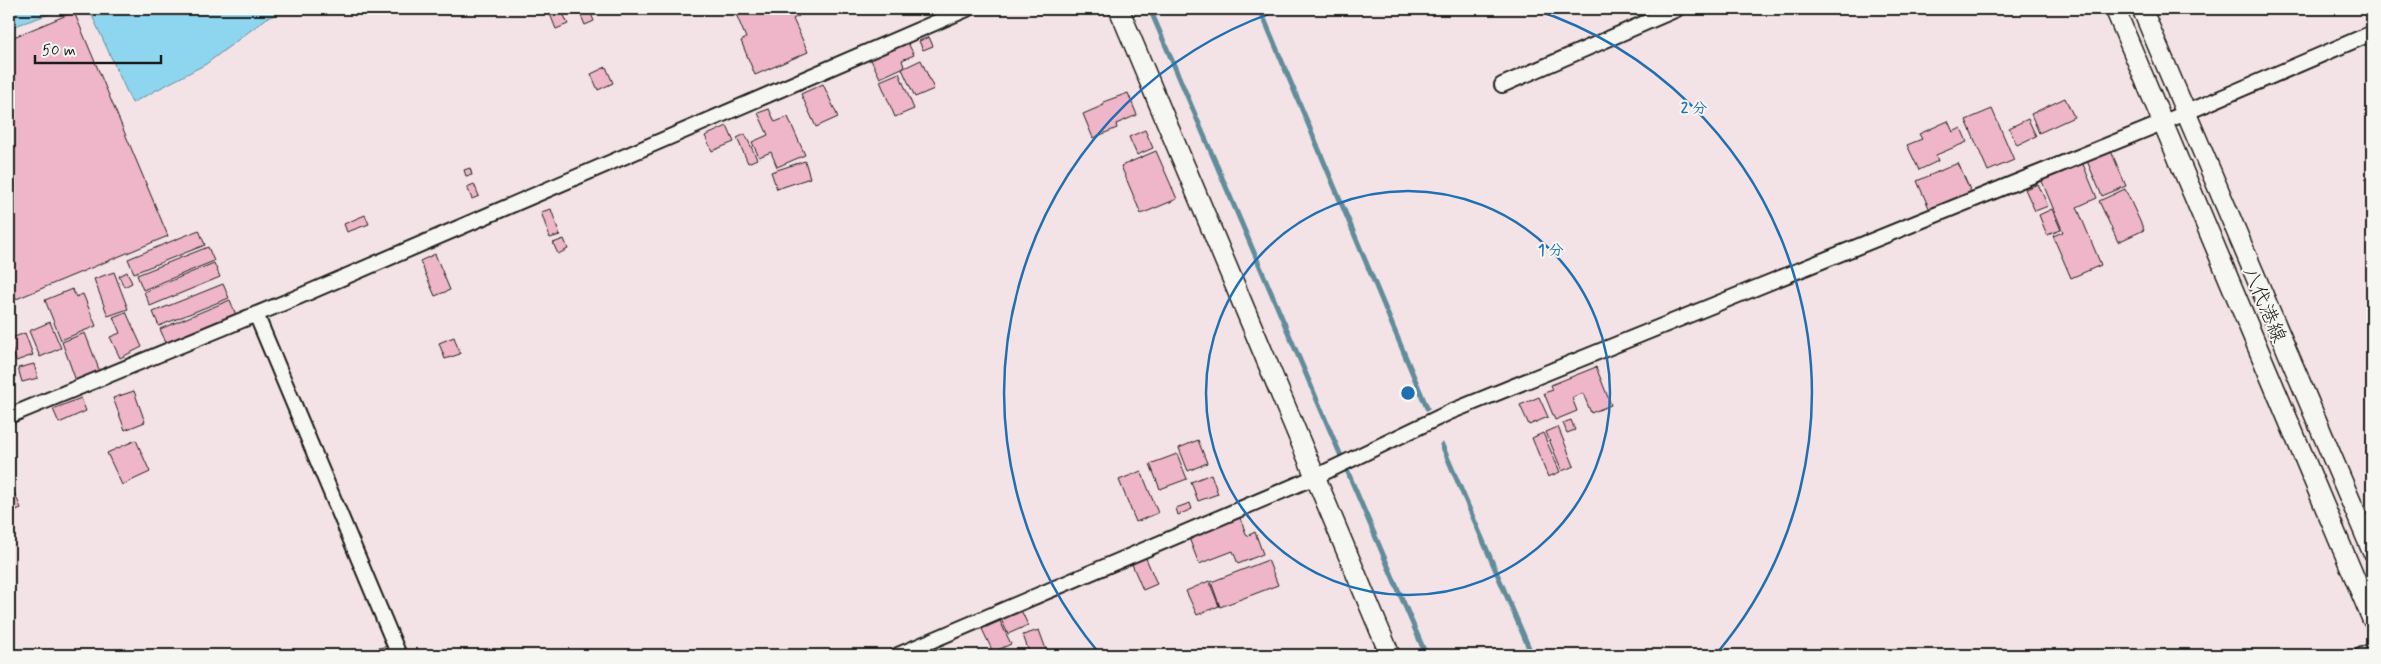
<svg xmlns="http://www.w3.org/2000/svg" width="2381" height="664" viewBox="0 0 2381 664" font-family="Mynerve,'Klee One',sans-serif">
<rect width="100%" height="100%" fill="#f4e3e6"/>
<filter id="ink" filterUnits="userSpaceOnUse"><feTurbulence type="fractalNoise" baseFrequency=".02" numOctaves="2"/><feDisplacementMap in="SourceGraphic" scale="10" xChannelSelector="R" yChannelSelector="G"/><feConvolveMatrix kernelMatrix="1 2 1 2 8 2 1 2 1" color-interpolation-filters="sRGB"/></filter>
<g filter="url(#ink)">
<!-- water -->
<path fill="#8ed6ef" stroke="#608c9b" d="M 9,9 L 64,9 L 9,28 Z
M 89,9 L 291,9 L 267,18 L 206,64 L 132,103 Z"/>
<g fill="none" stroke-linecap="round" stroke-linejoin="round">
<!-- stream -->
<path stroke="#608c9b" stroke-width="5" d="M 1150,9 L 1426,655
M 1260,9 L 1427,408
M 1442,445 L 1532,655"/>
</g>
<!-- building -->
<path fill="#efb6c9" stroke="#1c1c1c" d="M 548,9 L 561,9 L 568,24 L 556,29 Z
M 578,9 L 589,9 L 594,21 L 585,25 Z
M 734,9 L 795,9 L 799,16 L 793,19 L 808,52 L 755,75 L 741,41 L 746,38 Z
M 74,12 L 168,236 L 9,302 L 9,39 Z
M 929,37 L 933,46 L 923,50 L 919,41 Z
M 907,41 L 914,55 L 902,60 L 904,67 L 880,78 L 870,58 Z
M 921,60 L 934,89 L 915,97 L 902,69 Z
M 606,67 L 613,83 L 598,90 L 591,74 Z
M 899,73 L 914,109 L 895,117 L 880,81 Z
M 823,84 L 838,117 L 816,127 L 801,94 Z
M 1128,93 L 1137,115 L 1116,124 L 1117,128 L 1093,138 L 1083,114 L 1104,105 L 1103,102 Z
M 2065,98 L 2074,117 L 2039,133 L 2031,114 Z
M 769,109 L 775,122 L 788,117 L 805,155 L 777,167 L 771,152 L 759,157 L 752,142 L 768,135 L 758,113 Z
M 1992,109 L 2014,160 L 1988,171 L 1966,120 Z
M 2028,119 L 2036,136 L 2017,145 L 2009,128 Z
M 1948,121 L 1953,132 L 1961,128 L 1967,142 L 1936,155 L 1938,161 L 1919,170 L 1907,145 L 1922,139 L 1919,134 Z
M 727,126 L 734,142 L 712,151 L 705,136 Z
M 1145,130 L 1153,148 L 1137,155 L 1129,137 Z
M 745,134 L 757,159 L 748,163 L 737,138 Z
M 1156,151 L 1177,199 L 1141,214 L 1121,166 Z
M 2111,151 L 2126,186 L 2102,196 L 2087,161 Z
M 805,161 L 810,178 L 777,189 L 771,172 Z
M 2082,162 L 2097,198 L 2077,207 L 2101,265 L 2071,278 L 2053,236 L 2063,232 L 2041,179 Z
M 1958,163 L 1971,192 L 1930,210 L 1917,181 Z
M 470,168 L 472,175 L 466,176 L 464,170 Z
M 474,184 L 479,196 L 472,199 L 467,187 Z
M 2038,184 L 2048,206 L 2035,211 L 2025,189 Z
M 2125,189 L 2144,230 L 2118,242 L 2099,201 Z
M 551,209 L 560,235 L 550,238 L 541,212 Z
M 2052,209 L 2061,230 L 2047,235 L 2039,215 Z
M 365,215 L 369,224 L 347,232 L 344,224 Z
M 199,230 L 205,245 L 134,273 L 128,259 Z
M 564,239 L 568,249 L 558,254 L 553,243 Z
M 208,247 L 214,261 L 143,290 L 137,275 Z
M 435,254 L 450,290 L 435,296 L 420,261 Z
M 214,263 L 220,277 L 150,306 L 144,292 Z
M 114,272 L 128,309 L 108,316 L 94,279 Z
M 127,272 L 132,283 L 124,287 L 119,276 Z
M 223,284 L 229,298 L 159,326 L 153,312 Z
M 72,289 L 76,297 L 83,294 L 96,326 L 61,340 L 45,300 Z
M 230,300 L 236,315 L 166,343 L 160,329 Z
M 126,312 L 142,347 L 120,358 L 110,337 L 120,333 L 113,317 Z
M 50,322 L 61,348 L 40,357 L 29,331 Z
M 25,333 L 33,355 L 16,361 L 9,339 Z
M 85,333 L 100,372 L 76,381 L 62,342 Z
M 454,337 L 460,354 L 445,359 L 439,343 Z
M 34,364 L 38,378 L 22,382 L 18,368 Z
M 1596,367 L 1611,405 L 1591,413 L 1583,393 L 1572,398 L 1577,411 L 1555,420 L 1544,393 L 1553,390 L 1551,385 Z
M 134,391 L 145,422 L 125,430 L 113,398 Z
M 1539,397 L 1548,417 L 1529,425 L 1520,405 Z
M 81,398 L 86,411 L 59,423 L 53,409 Z
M 1571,420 L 1575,430 L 1567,433 L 1563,423 Z
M 1558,427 L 1574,466 L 1562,471 L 1546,432 Z
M 1543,433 L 1560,472 L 1548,477 L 1532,438 Z
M 136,440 L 150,472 L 122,485 L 107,453 Z
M 1198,440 L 1207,463 L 1188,471 L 1179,448 Z
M 1177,454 L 1187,479 L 1160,489 L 1150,464 Z
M 1141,471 L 1158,513 L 1136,522 L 1119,480 Z
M 1211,474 L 1218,494 L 1198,501 L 1191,482 Z
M 9,481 L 21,508 L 9,513 Z
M 1190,503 L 1192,509 L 1178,515 L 1176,508 Z
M 1240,518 L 1247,536 L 1255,532 L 1263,554 L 1238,564 L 1233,551 L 1199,564 L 1189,538 Z
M 1145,556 L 1157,584 L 1143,590 L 1131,562 Z
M 1268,560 L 1278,585 L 1220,607 L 1211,582 Z
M 1209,581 L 1219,606 L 1197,615 L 1186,591 Z
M 1020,608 L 1028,625 L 1008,634 L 1000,617 Z
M 1000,621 L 1011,644 L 993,652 L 982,629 Z
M 1039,630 L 1047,652 L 1030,655 L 1023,635 Z
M 388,646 L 390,655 L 367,655 L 366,653 L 374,651 L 374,649 Z"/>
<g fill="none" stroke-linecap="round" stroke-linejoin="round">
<defs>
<path id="street" d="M 1502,85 L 1677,9
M 256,314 L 399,655
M 9,416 L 298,297 L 967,9
M 898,655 L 1315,477 L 1450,412 L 2162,123 L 2372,33
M 2362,655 L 2372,651"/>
<path id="secondary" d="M 1119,9 L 1390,655
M 2115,9 L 2372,619
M 2142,9 L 2372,551"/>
</defs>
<!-- street casing -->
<use href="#street" stroke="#1c1c1c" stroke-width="18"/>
<!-- secondary casing -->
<use href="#secondary" stroke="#1c1c1c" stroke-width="22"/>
<!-- street -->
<use href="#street" stroke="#f6f6f2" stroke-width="14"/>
<!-- secondary -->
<use href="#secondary" stroke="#f6f6f2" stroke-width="19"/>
</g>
</g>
<!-- distance rings -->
<g fill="none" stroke="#1f6fb2" stroke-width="2.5">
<circle cx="1408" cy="393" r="202"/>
<path d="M1099 653A404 404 0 0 1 1283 9M1533 9A404 404 0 0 1 1717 653"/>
</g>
<g text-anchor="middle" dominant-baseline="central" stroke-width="4" stroke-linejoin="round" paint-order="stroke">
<!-- street labels -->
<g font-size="20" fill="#1c1c1c" stroke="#f6f6f2">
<text transform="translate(2264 305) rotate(67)">八代港線</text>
</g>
</g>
<circle cx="1408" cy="393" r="8" fill="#1f6fb2" stroke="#f6f6f2" stroke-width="2.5"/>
<g font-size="15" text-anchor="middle" font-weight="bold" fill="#1f6fb2" stroke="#f6f6f2" stroke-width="4" stroke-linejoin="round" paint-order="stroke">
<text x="1694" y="113">2 分</text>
<text x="1551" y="255">1 分</text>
</g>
<!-- margin -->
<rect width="2381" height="664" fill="none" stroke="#f6f6f2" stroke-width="30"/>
<rect x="15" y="15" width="2351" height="634" fill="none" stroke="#1c1c1c" stroke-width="2" filter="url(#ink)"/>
<!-- scale -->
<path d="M35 55v8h126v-8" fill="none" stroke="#1c1c1c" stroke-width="2.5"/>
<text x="42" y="55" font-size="15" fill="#1c1c1c" stroke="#f6f6f2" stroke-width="4" paint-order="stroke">50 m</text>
</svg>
